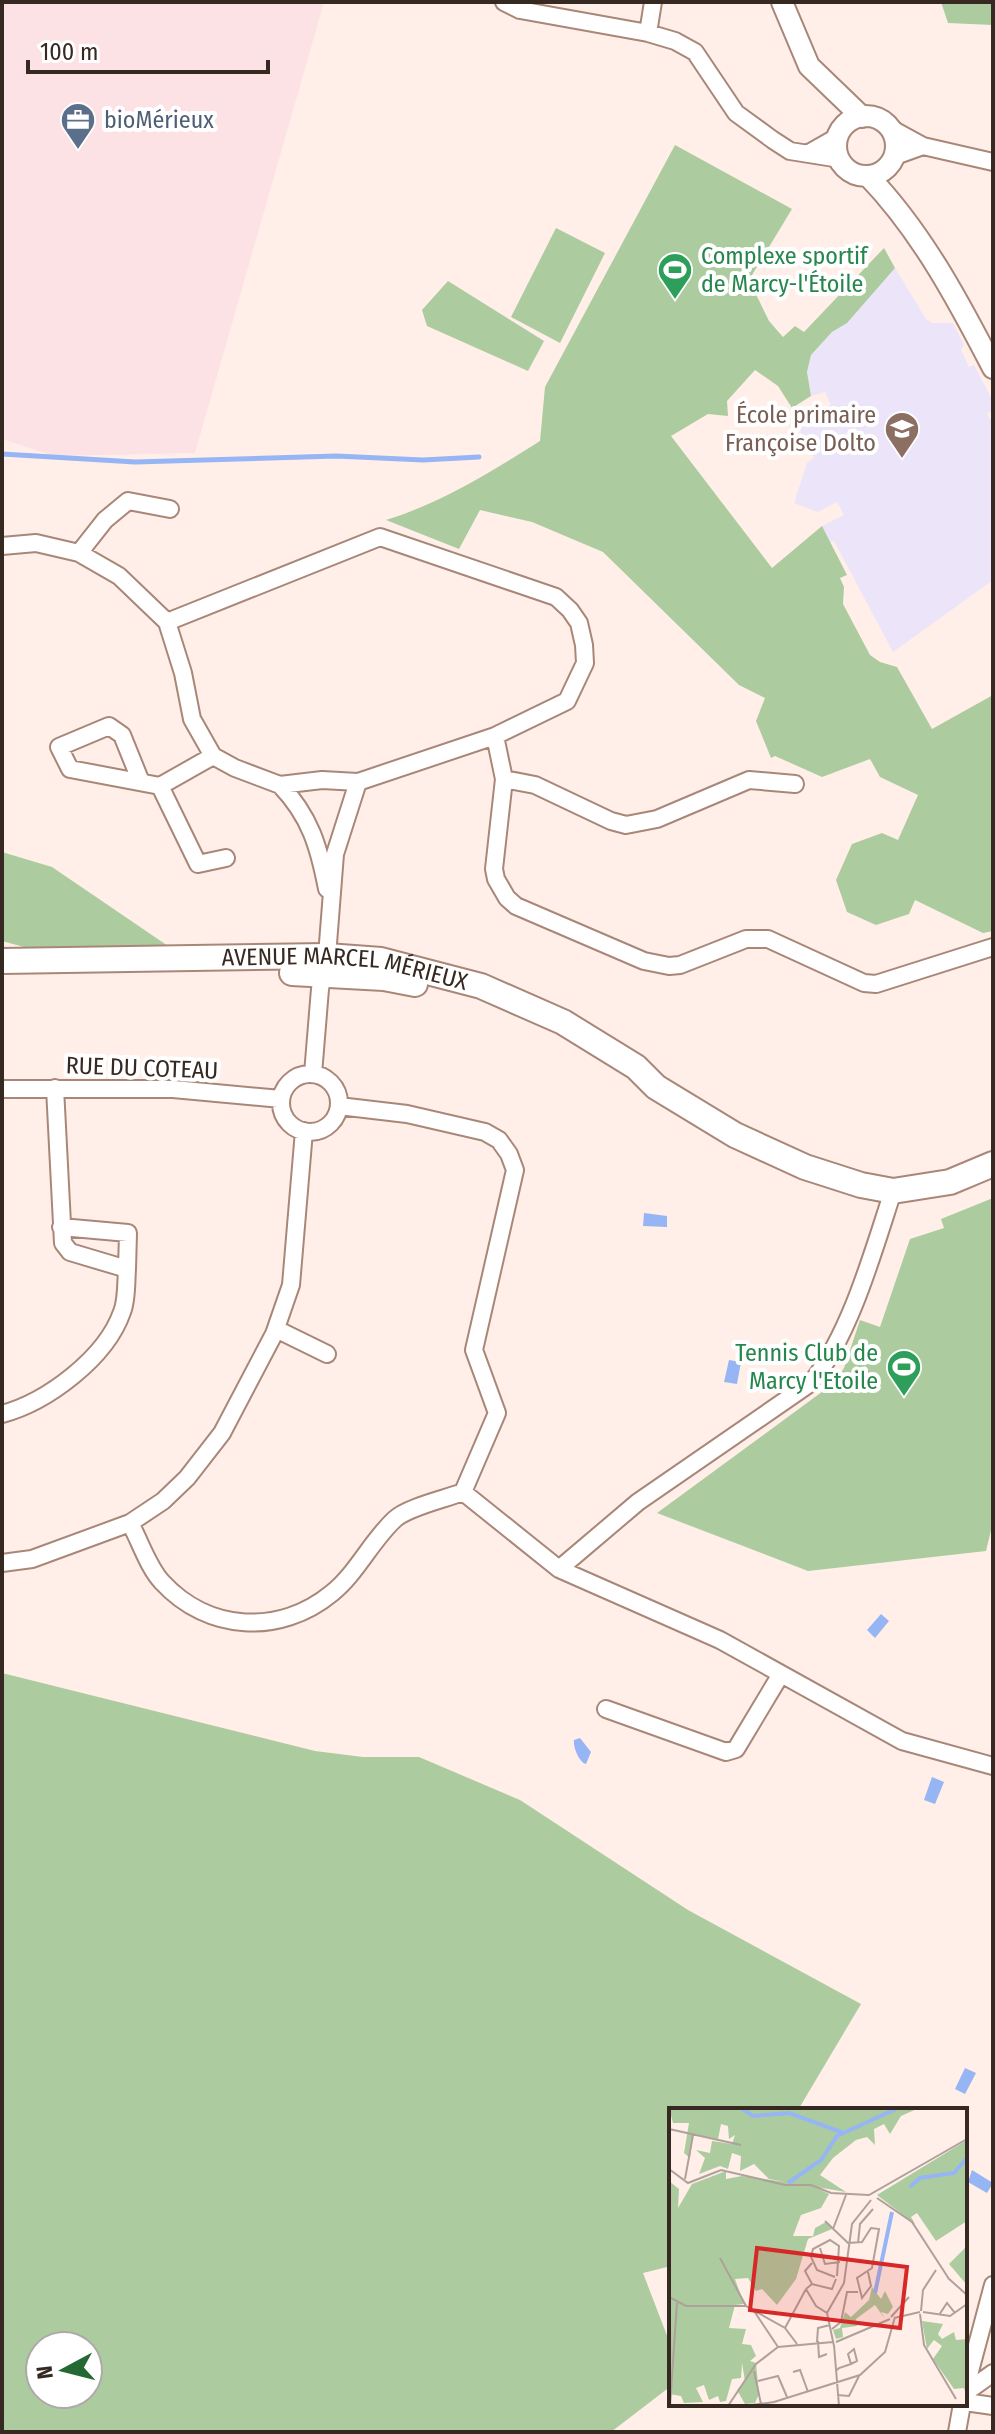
<svg xmlns="http://www.w3.org/2000/svg" width="995" height="2434" viewBox="0 0 995 2434" font-family="'Fira Sans Condensed',sans-serif">
<rect width="100%" height="100%" fill="#ffefe8"/>
<!-- commercial -->
<path fill="#fce1e5" d="M 2,2 L 324,2 L 195,453 L 54,456 L 2,439 Z"/>
<!-- education -->
<path fill="#ece5fa" d="M 895,268 L 926,319 L 932,323 L 953,323 L 964,345 L 961,350 L 969,367 L 974,365 L 993,401 L 993,410 L 987,414 L 990,419 L 993,418 L 993,580 L 893,652 L 834,541 L 830,542 L 822,526 L 844,515 L 837,502 L 818,512 L 794,503 L 807,463 L 814,458 L 796,423 L 831,405 L 825,392 L 811,396 L 807,372 L 811,355 L 832,332 L 847,322 Z"/>
<!-- green -->
<path fill="#accc9f" fill-rule="evenodd" d="M 941,2 L 993,2 L 993,25 L 948,23 Z
M 675,145 L 792,209 L 749,280 L 769,321 L 783,337 L 795,326 L 804,332 L 884,248 L 895,268 L 847,323 L 832,332 L 811,355 L 807,372 L 811,396 L 792,408 L 778,386 L 755,370 L 727,401 L 728,416 L 708,414 L 671,436 L 772,568 L 822,526 L 847,575 L 840,578 L 844,587 L 843,604 L 870,655 L 880,662 L 897,667 L 932,729 L 993,695 L 993,931 L 983,933 L 915,900 L 909,914 L 876,925 L 847,912 L 836,880 L 852,844 L 882,833 L 898,840 L 918,795 L 880,777 L 870,759 L 822,777 L 775,756 L 771,758 L 756,721 L 765,698 L 739,685 L 603,552 L 532,522 L 480,510 L 459,549 L 386,520 C 441,503 491,472 540,441 L 545,387 Z
M 556,228 L 605,253 L 560,343 L 511,317 Z
M 448,281 L 544,341 L 528,371 L 427,326 L 422,310 Z
M 2,852 L 52,867 L 171,948 L 24,947 L 2,941 Z
M 993,1198 L 993,1522 L 986,1551 L 808,1571 L 657,1513 L 834,1383 L 844,1368 L 860,1320 L 880,1327 L 910,1239 L 944,1228 L 941,1219 Z
M 2,1673 L 315,1751 L 363,1757 L 419,1757 L 520,1800 L 688,1910 L 861,2004 L 798,2110 L 671,2110 L 671,2266 L 643,2273 L 671,2346 L 671,2386 L 611,2432 L 2,2432 ZM 40,2346 L 88,2346 L 88,2394 L 40,2394 Z"/>
<!-- water -->
<path fill="#96b5f4" d="M 644,1213 L 667,1216 L 667,1227 L 643,1226 Z
M 729,1360 L 741,1362 L 737,1384 L 724,1382 Z
M 881,1614 L 889,1621 L 875,1638 L 867,1630 Z
M 580,1738 L 591,1752 L 586,1764 C 579,1762 573,1747 574,1740 Z
M 932,1777 L 944,1782 L 935,1804 L 924,1800 Z
M 965,2068 L 976,2073 L 965,2094 L 955,2089 Z
M 972,2170 L 993,2183 L 987,2193 L 968,2182 Z"/>
<g fill="none" stroke-linecap="round" stroke-linejoin="round">
<!-- stream -->
<path stroke="#96b5f4" stroke-width="5" d="M 2,454 L 135,462 L 336,456 L 423,460 L 479,457"/>
<defs>
<path id="minor" d="M 504,2 L 520,10 L 648,33 L 675,41 L 695,52 L 736,113 L 773,140 L 790,151 L 840,159
M 648,33 L 653,2
M 890,128 L 923,146 L 993,162
M 809,153 L 839,136
M 895,156 L 923,146
M 2,546 L 36,543 L 79,553 L 119,576 L 167,622 L 183,673 L 192,719 L 213,756 L 235,768 L 280,785 L 322,780 L 358,782 L 495,736 L 567,701 L 585,663 L 584,645 L 579,623 L 570,610 L 556,597 L 380,537 L 167,622
M 79,553 L 105,520 L 128,501 L 170,509
M 495,736 L 504,779 L 494,869 L 496,879 L 507,898 L 516,906 L 644,961 L 669,966 L 680,965 L 746,939 L 768,939 L 864,983 L 876,984 L 993,947
M 504,779 L 535,785 L 611,821 L 626,825 L 657,819 L 749,780 L 795,784
M 141,782 L 122,735 L 109,726 L 59,747 L 70,769 L 160,786 L 213,756
M 280,785 C 310,816 319,847 327,889
M 160,786 L 198,864 L 226,858
M 313,1074 L 320,989 L 327,956 L 335,854 L 358,782
M281 1103a29 29 0 1 1 58 0a29 29 0 1 1-58 0Z
M 2,1089 L 173,1089 L 281,1099
M 339,1106 L 407,1114 L 485,1132 L 499,1140 L 509,1154 L 515,1170 L 474,1350 L 497,1413 L 463,1492 L 559,1569 L 720,1640 L 902,1741 L 993,1766
M 61,1227 L 128,1233 L 127,1269
M 276,1329 L 327,1354
M 2,1414 C 47,1402 106,1358 122,1312 C 127,1300 126,1282 127,1269 L 70,1252 L 63,1243 L 55,1088
M 130,1523 C 140,1541 148,1567 162,1582 C 208,1632 280,1636 332,1593 C 357,1573 371,1541 395,1519 C 408,1507 445,1499 463,1492
M 2,1563 L 32,1559 L 130,1523 L 163,1501 L 187,1478 L 222,1433 L 274,1334 L 291,1285 L 304,1131
M 559,1569 L 638,1502 L 812,1382 C 851,1332 873,1252 893,1191
M 606,1709 L 726,1752 L 736,1749 L 781,1674
M 965,2390 L 993,2285
M 965,2393 L 993,2373
M 965,2402 L 993,2406
M 957,2432 L 962,2404"/>
<path id="tertiary" d="M 782,2 L 809,66 L 862,117
M836 146a30 30 0 1 1 60 0a30 30 0 1 1-60 0Z
M 868,176 C 921,231 958,300 993,368"/>
<g id="secondary">
<path id="s1" d="M 2,961 L 327,956 L 381,960 L 481,986 L 563,1022 L 636,1067 L 656,1087 L 735,1135 L 805,1167 L 861,1185 L 893,1191 L 950,1182 L 993,1164"/>
<path d="M 292,973 L 384,978 L 415,984"/>
</g>
</defs>
<!-- minor casing -->
<use href="#minor" stroke="#a98778" stroke-width="20"/>
<!-- tertiary casing -->
<use href="#tertiary" stroke="#a98778" stroke-width="24"/>
<!-- secondary casing -->
<use href="#secondary" stroke="#a98778" stroke-width="28"/>
<!-- minor -->
<use href="#minor" stroke="#fff" stroke-width="16"/>
<!-- tertiary -->
<use href="#tertiary" stroke="#fff" stroke-width="20"/>
<!-- secondary -->
<use href="#secondary" stroke="#fff" stroke-width="24"/>
</g>
<!-- icons -->
<defs>
<symbol id="office-pin" viewBox="-11 -11 22 30"><path d="M0 17L-7.5 6A9.5 9.5 0 1 1 7.5 6Z" fill="#5c6f8a" stroke="#fff"/><path d="M-6-3h4V-5.5h4V-3h4V5H-6ZM-1-4.5V-3h2v-1.5ZM-6 0V1H6V0Z" fill="#fff"/></symbol>
<symbol id="stadium-pin" viewBox="-11 -11 22 30"><path d="M0 17L-7.5 6A9.5 9.5 0 1 1 7.5 6Z" fill="#2e9e5b" stroke="#fff"/><path d="M0-5a6.5 5 0 1 0 0 10a6.5 5 0 1 0 0-10ZM-3.5-1.8h7v3.6h-7Z" fill="#fff"/></symbol>
<symbol id="school-pin" viewBox="-11 -11 22 30"><path d="M0 17L-7.5 6A9.5 9.5 0 1 1 7.5 6Z" fill="#8d6e63" stroke="#fff"/><path d="M0-5L7-2L0 1L-7-2ZM-4 1L0 2.5L4 1V4Q0 6-4 4Z" fill="#fff"/></symbol>
</defs>
<g fill-rule="evenodd">
<use href="#office-pin" x="58" y="100" width="40" height="54"/>
<use href="#stadium-pin" x="655" y="250" width="40" height="54"/>
<use href="#school-pin" x="882" y="409" width="40" height="54"/>
<use href="#stadium-pin" x="884" y="1347" width="40" height="54"/>
</g>
<g text-anchor="middle" dominant-baseline="central" stroke-width="8" stroke-linejoin="round" paint-order="stroke">
<!-- service labels -->
<g font-size="24" fill="#4e5e75" stroke="#fff" text-anchor="start">
<text x="104" y="120">bioMérieux</text>
</g>
<!-- leisure labels -->
<g font-size="24" fill="#27864d" stroke="#fff" text-anchor="start">
<text x="701" y="256">Complexe sportif<tspan x="701" dy="28">de Marcy-l'Étoile</tspan></text>
<text x="878" y="1353" text-anchor="end">Tennis Club de<tspan x="878" dy="28">Marcy l'Etoile</tspan></text>
</g>
<!-- education labels -->
<g font-size="24" fill="#785e54" stroke="#fff" text-anchor="end">
<text x="876" y="415">École primaire<tspan x="876" dy="28">Françoise Dolto</tspan></text>
</g>
<!-- street labels -->
<g font-size="24" fill="#362922" stroke="#fff">
<text stroke="none"><textPath href="#s1" startOffset="344">AVENUE MARCEL MÉRIEUX</textPath></text>
<text transform="translate(142 1068) rotate(2)">RUE DU COTEAU</text>
</g>
</g>
<!-- overview -->
<g transform="translate(669 2108)">
<rect width="298" height="298" fill="#ffefe8"/>
<path d="M 0,0 L 250,0 L 232,8 L 221,26 L 215,16 L 205,21 L 206,37 L 198,29 L 187,32 L 164,50 L 151,67 L 177,84 L 100,71 L 85,56 L 71,63 L 72,48 L 63,45 L 59,61 L 51,58 L 30,66 L 36,50 L 27,42 L 41,45 L 43,33 L 63,36 L 66,27 L 60,31 L 59,18 L 52,16 L 49,31 L 24,26 L 21,50 L 15,45 L 20,15 L 4,15 ZM 298,32 L 298,113 L 267,133 L 248,105 L 242,109 L 246,116 L 208,87 ZM 57,63 L 57,71 L 73,68 L 141,77 L 160,86 L 152,100 L 132,107 L 124,128 L 144,128 L 146,120 L 157,114 L 163,121 L 139,131 L 127,171 L 108,197 L 93,181 L 87,183 L 79,170 L 66,171 L 75,196 L 66,197 L 60,220 L 77,221 L 73,236 L 82,237 L 87,248 L 81,253 L 87,255 L 90,286 L 86,295 L 76,296 L 68,282 L 76,273 L 73,255 L 72,270 L 63,271 L 57,293 L 51,294 L 49,288 L 40,292 L 35,277 L 27,280 L 34,294 L 15,295 L 12,288 L 0,286 L 0,73 L 10,81 L 9,100 L 23,76 ZM 298,138 L 298,177 L 280,156 ZM 203,179 L 212,191 L 216,183 L 224,199 L 219,206 L 212,204 L 216,211 L 206,197 L 187,211 L 188,218 L 173,220 L 174,229 L 167,231 L 164,222 L 171,220 L 176,204 L 182,209 L 200,192 ZM 253,213 L 274,216 L 269,226 L 273,231 L 285,224 L 287,232 L 298,231 L 298,290 L 295,280 L 285,281 L 264,251 L 273,238 L 265,232 L 258,241 Z" fill="#accc9f"/>
<path fill="none" stroke="#96b5f4" stroke-width="4" d="M 72,0 L 84,8 L 120,5 L 175,25M 119,75 L 152,52 L 168,28 L 229,0M 241,79 L 251,70 L 285,65 L 298,50M 206,185 L 223,104"/>
<path fill="none" stroke="#afa099" stroke-width="2" d="M 0,21 L 72,37M 0,61 L 19,75 L 52,62 L 116,77 L 142,77 L 162,85 L 200,87 L 298,31M 16,71 L 24,27M 208,90 L 243,114 L 280,171M 156,113 L 179,135 L 193,134 L 202,120 L 210,121 L 203,160 L 188,170 L 193,190 L 202,178 L 199,164M 164,121 L 177,87M 189,135 L 191,116 L 204,101M 151,140 L 156,156 L 171,154M 51,150 L 77,198 L 116,220 L 128,236M 166,169 L 148,162 L 142,149 L 144,141 L 161,132 L 170,138 L 168,168M 279,170 L 298,187M 143,176 L 136,163 L 143,155M 137,181 L 143,176 L 163,181 L 167,171M 137,181 L 147,198 L 158,205M 0,189 L 17,198 L 77,198M 83,200 L 109,239M 252,203 L 254,182 L 267,162M 254,204 L 281,208 L 298,196M 251,206 L 255,237 L 287,291M 270,207 L 278,195 L 286,205M 222,209 L 240,189M 225,210 L 251,204M 116,220 L 137,181M 163,221 L 172,214 L 178,184 L 189,184M 149,233 L 150,249 L 158,246M 148,234 L 149,220 L 161,217M 167,234 L 221,211M 165,237 L 170,298M 165,238 L 158,205 L 175,175 L 183,116 L 202,92M 168,262 L 170,260 L 182,256 L 188,253 L 185,241 L 179,246 L 182,256M 85,263 L 92,296M 124,264 L 131,262 L 139,284M 89,273 L 109,268 L 118,289M 168,287 L 180,288 L 190,268M 1,298 L 8,195M 59,298 L 87,256 L 109,239 L 164,234M 76,298 L 105,294 L 191,267 L 216,244 L 226,209"/>
<path fill="#d62828" fill-opacity="0.15" stroke="#d62828" stroke-width="4" d="M 88,140 L 238,159 L 231,220 L 81,202 Z"/>
<rect width="298" height="298" fill="none" stroke="#362922" stroke-width="4"/>
</g>
<!-- border -->
<rect width="995" height="2434" fill="none" stroke="#362922" stroke-width="8"/>
<!-- north arrow -->
<g transform="translate(64 2370) rotate(263)"><circle r="38" fill="#ffffff" stroke="#afa9a7" stroke-width="2"/>
<path d="M0-6L14 30L0 20L-14 30Z" fill="#246833"/>
<text y="-12" font-size="22" font-weight="bold" text-anchor="middle" fill="#362922">N</text>
</g>
<!-- scale -->
<path d="M28 60v12h240v-12" fill="none" stroke="#362922" stroke-width="4"/>
<text x="40" y="60" font-size="24" fill="#362922" stroke="#ffffff" stroke-width="6" paint-order="stroke">100 m</text>
</svg>
